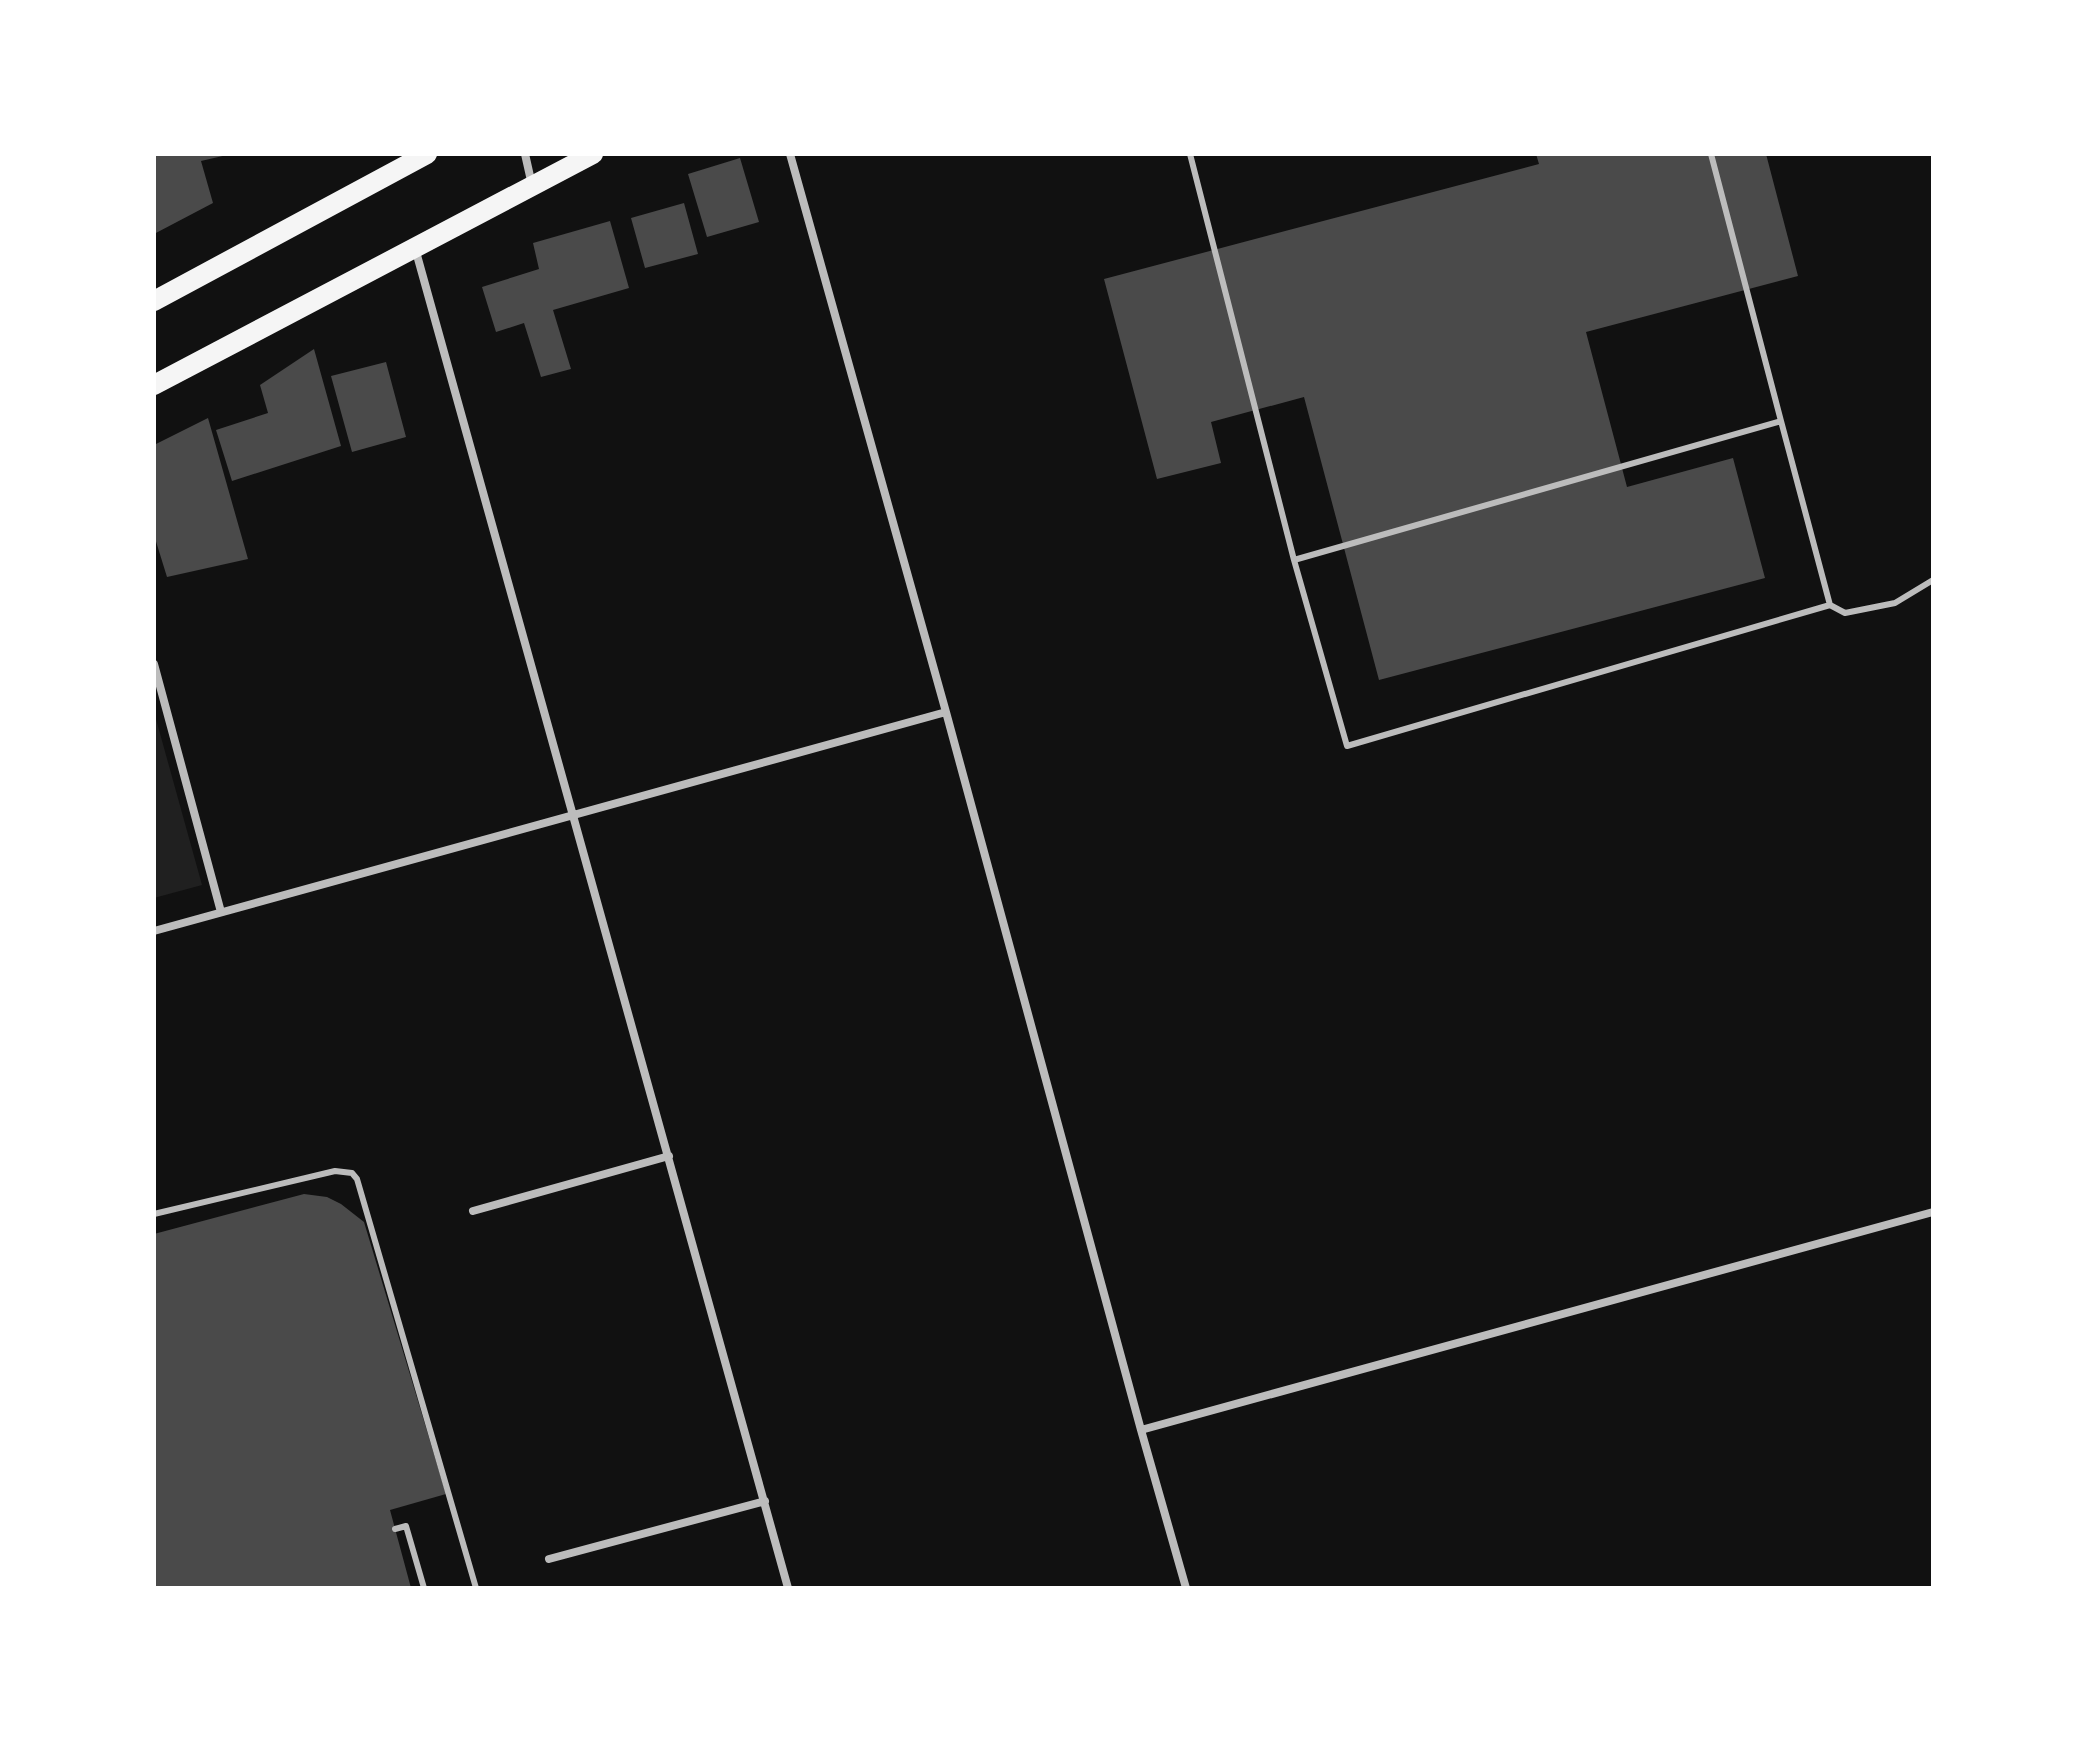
<svg xmlns="http://www.w3.org/2000/svg" width="2087" height="1742" viewBox="0 0 2087 1742" font-family="'Nunito Sans',sans-serif">
<rect width="100%" height="100%" fill="#111"/>
<!-- green -->
<path fill="#202020" d="M 154,712 L 202,885 L 154,898 Z"/>
<!-- building -->
<path fill="#4a4a4a" d="M 154,154 L 227,155 L 201,161 L 213,203 L 154,234 Z
M 1536,154 L 1766,154 L 1798,276 L 1586,332 L 1627,487 L 1733,458 L 1765,578 L 1379,680 L 1304,397 L 1211,422 L 1221,463 L 1157,479 L 1104,279 L 1539,164 Z
M 740,158 L 759,222 L 707,237 L 688,174 Z
M 684,203 L 698,254 L 645,268 L 631,218 Z
M 610,221 L 629,288 L 553,310 L 571,369 L 541,377 L 524,323 L 496,332 L 482,287 L 539,269 L 533,243 Z
M 314,349 L 341,446 L 232,481 L 216,430 L 268,413 L 260,385 Z
M 386,362 L 406,437 L 352,452 L 331,376 Z
M 208,418 L 248,559 L 167,577 L 154,535 L 154,445 Z
M 304,1194 L 327,1197 L 341,1204 L 364,1222 L 446,1494 L 390,1510 L 411,1588 L 154,1588 L 154,1234 Z"/>
<g fill="none" stroke-linecap="round" stroke-linejoin="round">
<!-- service -->
<path stroke="#bcbcbc" stroke-width="6" d="M 1190,154 L 1294,560 L 1347,746 L 1830,605 L 1781,421 L 1294,560
M 1711,154 L 1781,421
M 1830,605 L 1845,613 L 1895,603 L 1933,580
M 154,1214 L 335,1171 L 352,1173 L 357,1179 L 476,1588
M 395,1529 L 406,1526 L 424,1588"/>
<!-- minor -->
<path stroke="#bcbcbc" stroke-width="8" d="M 525,154 L 532,185
M 790,154 L 946,712 L 1141,1430 L 1186,1588
M 415,248 L 788,1588
M 154,664 L 221,912
M 154,931 L 946,712
M 473,1211 L 669,1156
M 1141,1430 L 1933,1212
M 549,1559 L 765,1501"/>
<!-- primary -->
<path stroke="#f5f5f5" stroke-width="20" d="M 154,301 L 427,154
M 154,385 L 593,154"/>
</g>
<!-- border -->
<rect width="2087" height="1742" fill="none" stroke="#ffffff" stroke-width="312"/>
</svg>
